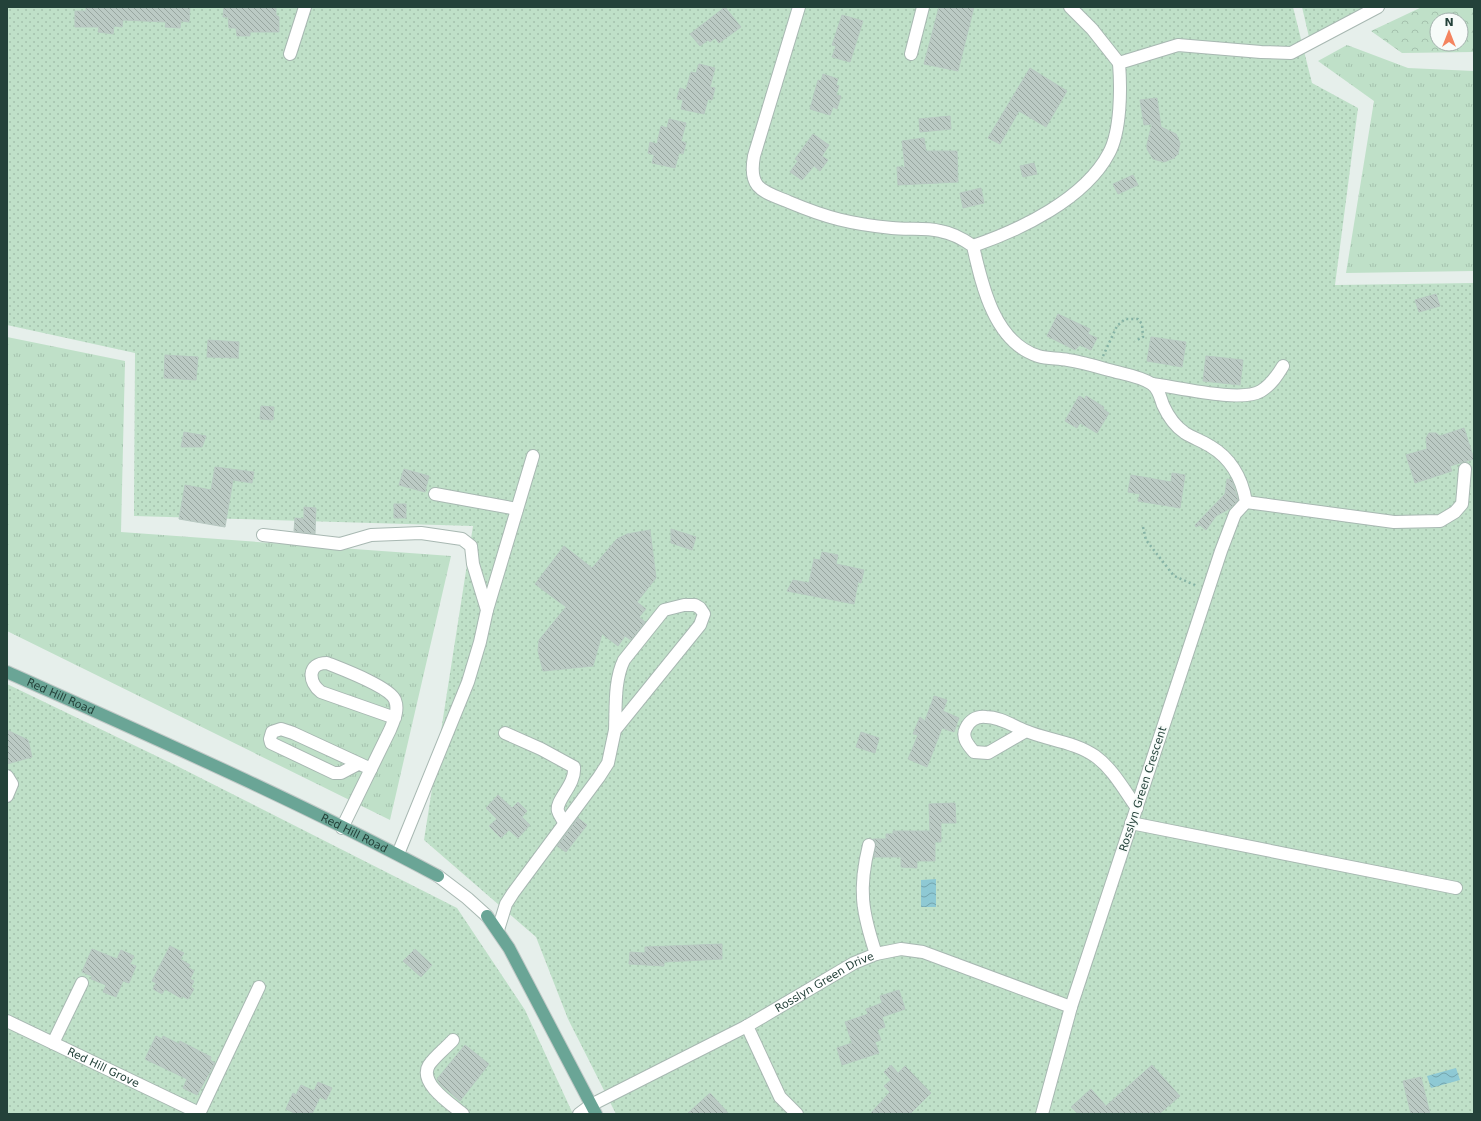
<svg xmlns="http://www.w3.org/2000/svg" width="1481" height="1121" viewBox="0 0 1481 1121" font-family="'DejaVu Sans',sans-serif">
<defs>
<pattern id="grass-tufts" width="24" height="20" patternUnits="userSpaceOnUse"><rect width="24" height="20" fill="#bfe0c8"/><path d="M3 7l-1-3M5 7V3M7 7l1-3M15 17l-1-3M17 17v-4M19 17l1-3" fill="none" stroke="#a4c1ad"/></pattern>
<pattern id="forest-crowns" width="20" height="18" patternUnits="userSpaceOnUse"><rect width="20" height="18" fill="#bfe0c8"/><path d="M2 6a3 3 0 1 1 6 0M12 15a3 3 0 1 1 6 0" fill="none" stroke="#a4c1ad"/></pattern>
<pattern id="garden-dots" width="8" height="8" patternUnits="userSpaceOnUse"><rect width="8" height="8" fill="#bfe0c8"/><path d="M2 2h.1M6 6h.1" fill="none" stroke="#a4c1ad" stroke-width="1.8" stroke-linecap="round"/></pattern>
<pattern id="water-waves" width="16" height="10" patternUnits="userSpaceOnUse"><rect width="16" height="10" fill="#8ec9d4"/><path d="M0 5q4-4 8 0t8 0" fill="none" stroke="#74a5ad"/></pattern>
<pattern id="building-back-hatch" width="6" height="6" patternUnits="userSpaceOnUse"><rect width="6" height="6" fill="#bbcac4"/><path d="M-1 5l2 2M0 0l6 6M5-1l2 2" fill="none" stroke="#98a6a0"/></pattern>
</defs>
<rect width="100%" height="100%" fill="#e6efeb"/>
<!-- grass -->
<path fill="url(#grass-tufts)" d="M 1347,45 L 1408,68 L 1474,71 L 1474,271 L 1346,273 L 1374,101 L 1318,61 Z
M 7,337 L 125,361 L 121,532 L 451,556 L 390,820 L 7,631 Z"/>
<!-- forest -->
<path fill="url(#forest-crowns)" fill-rule="evenodd" d="M 1422,7 L 1474,7 L 1474,52 L 1402,53 L 1371,31 ZM 1437,20 L 1461,20 L 1461,44 L 1437,44 Z"/>
<!-- garden -->
<path fill="url(#garden-dots)" d="M 7,7 L 1293,7 L 1312,83 L 1358,108 L 1335,285 L 1474,283 L 1474,1114 L 616,1114 L 568,1019 L 536,937 L 424,840 L 473,526 L 134,516 L 135,353 L 7,325 Z
M 1302,7 L 1368,7 L 1309,37 Z
M 7,684 L 175,765 L 457,908 L 525,1010 L 573,1114 L 7,1114 Z"/>
<!-- water -->
<path fill="url(#water-waves)" d="M 936,879 L 936,907 L 921,907 L 921,880 Z
M 1456,1068 L 1460,1080 L 1431,1088 L 1427,1076 Z"/>
<!-- building -->
<path fill="url(#building-back-hatch)" stroke="#b8c9c2" d="M 86,7 L 190,7 L 189,22 L 181,21 L 180,28 L 165,27 L 166,22 L 123,20 L 122,27 L 114,26 L 113,34 L 98,32 L 99,27 L 75,27 L 75,11 L 86,11 Z
M 224,7 L 276,7 L 276,15 L 279,17 L 279,32 L 250,32 L 250,36 L 237,36 L 236,28 L 229,28 L 228,17 L 223,17 Z
M 725,7 L 741,27 L 719,43 L 715,38 L 710,42 L 708,40 L 700,46 L 690,34 Z
M 939,7 L 974,7 L 958,71 L 924,64 Z
M 842,15 L 863,21 L 850,62 L 832,57 L 836,46 L 832,45 Z
M 699,64 L 715,68 L 710,87 L 715,88 L 712,100 L 708,99 L 704,114 L 681,109 L 683,100 L 677,99 L 680,88 L 686,90 L 691,72 L 696,73 Z
M 1030,68 L 1067,91 L 1046,127 L 1019,111 L 1000,144 L 988,138 Z
M 823,74 L 838,79 L 836,85 L 839,86 L 836,95 L 841,96 L 837,109 L 833,107 L 830,115 L 810,109 L 818,80 L 821,81 Z
M 1157,98 L 1161,127 L 1176,134 L 1180,143 L 1178,154 L 1174,158 L 1164,162 L 1153,159 L 1147,149 L 1147,144 L 1152,124 L 1144,125 L 1140,100 Z
M 950,116 L 951,129 L 920,132 L 919,119 Z
M 669,119 L 686,123 L 681,141 L 686,143 L 683,154 L 679,153 L 675,168 L 652,163 L 654,155 L 648,153 L 650,142 L 657,144 L 661,126 L 667,128 Z
M 813,134 L 829,145 L 822,156 L 828,160 L 820,171 L 814,166 L 802,180 L 790,172 L 798,161 L 795,159 Z
M 924,138 L 926,151 L 957,151 L 958,182 L 898,185 L 897,167 L 905,167 L 902,141 Z
M 1034,163 L 1037,174 L 1023,177 L 1020,166 Z
M 1133,175 L 1138,185 L 1118,194 L 1113,184 Z
M 981,188 L 984,203 L 963,208 L 960,193 Z
M 1436,294 L 1440,306 L 1419,312 L 1415,300 Z
M 1058,314 L 1090,329 L 1088,334 L 1097,338 L 1091,350 L 1080,345 L 1075,350 L 1047,336 Z
M 1151,337 L 1186,342 L 1182,367 L 1147,361 Z
M 208,340 L 239,342 L 238,358 L 207,357 Z
M 165,355 L 198,357 L 196,380 L 164,378 Z
M 1206,356 L 1243,360 L 1240,385 L 1203,381 Z
M 1079,396 L 1085,399 L 1086,396 L 1104,407 L 1103,409 L 1109,413 L 1097,433 L 1080,423 L 1077,428 L 1065,421 Z
M 261,406 L 274,407 L 273,420 L 260,419 Z
M 1464,428 L 1474,459 L 1450,466 L 1452,471 L 1415,483 L 1406,455 L 1427,449 L 1426,438 L 1429,433 L 1436,433 L 1440,436 Z
M 184,432 L 206,436 L 202,447 L 181,447 Z
M 215,467 L 254,472 L 252,483 L 233,480 L 225,527 L 179,519 L 185,485 L 211,490 Z
M 404,469 L 429,476 L 425,492 L 399,485 Z
M 1172,473 L 1185,475 L 1180,508 L 1138,501 L 1140,494 L 1128,492 L 1131,475 L 1171,482 Z
M 1227,479 L 1232,480 L 1238,500 L 1229,509 L 1216,516 L 1206,530 L 1200,525 L 1196,527 L 1195,525 L 1225,494 Z
M 394,504 L 406,504 L 406,518 L 394,518 Z
M 304,507 L 316,508 L 315,534 L 294,531 L 295,518 L 304,519 Z
M 671,529 L 696,537 L 692,550 L 671,543 Z
M 650,530 L 656,578 L 637,602 L 646,609 L 639,617 L 645,622 L 631,640 L 625,636 L 618,646 L 602,634 L 593,666 L 543,671 L 538,651 L 539,640 L 566,607 L 535,584 L 564,546 L 592,568 L 617,539 L 627,534 Z
M 822,552 L 838,555 L 836,564 L 864,570 L 861,583 L 858,582 L 854,604 L 787,591 L 793,580 L 809,583 L 814,559 L 820,560 Z
M 934,696 L 947,700 L 943,711 L 959,718 L 954,732 L 942,728 L 927,767 L 908,759 L 918,735 L 913,734 L 920,717 L 925,721 Z
M 7,730 L 28,740 L 32,757 L 7,764 Z
M 861,732 L 879,738 L 875,753 L 856,747 Z
M 498,795 L 512,808 L 518,802 L 527,811 L 522,817 L 530,825 L 518,838 L 509,830 L 501,838 L 489,826 L 497,819 L 486,808 Z
M 955,803 L 956,823 L 941,823 L 941,842 L 935,842 L 935,861 L 917,861 L 917,868 L 901,867 L 901,857 L 874,857 L 876,843 L 873,839 L 886,839 L 886,834 L 893,834 L 893,831 L 930,831 L 929,804 Z
M 578,818 L 587,825 L 566,852 L 557,846 Z
M 722,944 L 722,959 L 664,962 L 664,966 L 629,964 L 630,952 L 645,953 L 645,947 Z
M 170,946 L 184,953 L 180,959 L 190,965 L 188,967 L 194,971 L 190,979 L 194,981 L 191,987 L 194,989 L 188,999 L 182,996 L 181,998 L 165,989 L 162,994 L 153,989 L 156,983 L 152,981 Z
M 92,949 L 117,959 L 121,950 L 134,956 L 130,964 L 136,966 L 129,983 L 123,981 L 116,997 L 103,992 L 106,985 L 91,979 L 92,976 L 82,972 Z
M 415,949 L 432,965 L 421,977 L 403,961 Z
M 899,990 L 905,1009 L 882,1017 L 885,1027 L 877,1030 L 881,1040 L 875,1042 L 879,1053 L 842,1065 L 837,1048 L 852,1043 L 845,1022 L 868,1014 L 866,1009 L 882,1003 L 880,996 Z
M 156,1036 L 162,1039 L 163,1036 L 179,1044 L 180,1041 L 211,1057 L 210,1060 L 215,1063 L 197,1095 L 183,1088 L 187,1079 L 145,1059 Z
M 465,1045 L 489,1064 L 460,1101 L 441,1085 L 437,1079 Z
M 891,1065 L 898,1073 L 905,1066 L 931,1093 L 910,1114 L 870,1114 L 890,1092 L 884,1086 L 891,1080 L 884,1072 Z
M 1152,1065 L 1180,1096 L 1159,1114 L 1078,1114 L 1071,1107 L 1091,1089 L 1106,1106 Z
M 1421,1077 L 1430,1114 L 1411,1114 L 1403,1081 Z
M 318,1082 L 332,1088 L 326,1100 L 320,1097 L 312,1114 L 296,1114 L 286,1109 L 293,1093 L 296,1095 L 301,1085 L 314,1091 Z
M 710,1093 L 729,1114 L 687,1114 Z"/>
<g fill="none" stroke-linecap="round" stroke-linejoin="round">
<defs>
<g id="minor">
<path d="M 799,7 L 754,156 C 748,189 762,191 789,202 C 827,218 851,224 892,228 C 907,230 925,227 940,231 C 953,233 963,239 973,246 C 982,285 994,342 1038,356 C 1048,359 1057,358 1068,360 C 1082,362 1095,366 1109,370 C 1123,374 1140,376 1152,384 C 1159,389 1160,397 1163,405 C 1168,416 1176,427 1185,433 C 1193,438 1202,441 1210,446 C 1232,459 1242,478 1246,502 L 1235,514 L 1221,551 L 1071,1007 L 1042,1114"/>
<path d="M 1070,7 L 1092,29 L 1119,63"/>
<path d="M 290,54 L 305,7"/>
<path d="M 911,54 L 923,7"/>
<path d="M 973,246 C 1020,230 1085,199 1109,153 C 1121,131 1121,88 1119,63 L 1178,45 L 1261,52 L 1291,53 L 1378,7"/>
<path d="M 1152,384 C 1177,387 1241,403 1261,391 C 1271,385 1277,376 1283,366"/>
<path d="M 435,494 L 517,509"/>
<path d="M 1246,502 L 1394,522 L 1440,521 L 1455,512 L 1462,504 L 1465,469"/>
<path d="M 263,535 L 340,544 L 371,535 L 421,533 L 462,539 L 471,546 L 473,564 L 487,610 L 480,642 L 468,682 L 398,854"/>
<path d="M 487,610 L 533,456"/>
<path d="M 1026,731 L 988,753 L 974,752 C 968,745 961,737 966,728 C 970,720 977,716 986,717 C 1000,717 1013,726 1026,731 C 1048,740 1075,742 1095,756 C 1113,769 1124,790 1137,808"/>
<path d="M 505,733 L 541,749 L 574,767 C 576,785 555,800 558,811 C 559,815 563,819 564,823"/>
<path d="M 358,764 L 341,773 L 334,773 L 271,743 L 270,739 L 272,732 L 281,729 L 293,733 L 371,769"/>
<path d="M 7,776 L 12,784 L 7,796"/>
<path d="M 1131,823 L 1456,888"/>
<path d="M 342,828 L 390,730 C 394,720 399,710 395,700 C 390,687 342,669 327,663 C 307,663 308,682 321,692 L 395,718"/>
<path d="M 869,845 C 858,889 862,912 876,954"/>
<path d="M 438,876 L 467,898 L 487,916"/>
<path d="M 498,930 L 506,904 L 513,893 L 599,777 L 608,763 L 615,730 L 700,625 L 704,614 L 700,608 L 695,605 L 684,605 L 664,610 L 624,660 C 614,680 616,708 615,730"/>
<path id="s1" d="M 7,1021 L 199,1113"/>
<path d="M 747,1026 L 780,1097 L 797,1114"/>
<path d="M 453,1040 C 446,1048 435,1056 429,1065 C 418,1083 451,1104 463,1114"/>
<path d="M 53,1043 L 82,983"/>
<path d="M 199,1114 L 259,987"/>
<path id="s2" d="M 579,1114 L 591,1105 L 747,1026 L 854,963 L 876,954 L 901,949 L 923,952 L 1071,1007"/>
</g>
<g id="major">
<path id="s3" d="M 7,672 C 152,737 298,801 438,876"/>
<path d="M 487,916 L 509,948 L 596,1114"/>
</g>
</defs>
<!-- minor casing -->
<use href="#minor" stroke="#a8b8b2" stroke-width="14"/>
<!-- major casing -->
<use href="#major" stroke="#c2cac8" stroke-width="14"/>
<!-- path -->
<path stroke="#86b3a5" stroke-width="2.5" stroke-dasharray="2 3" stroke-linecap="butt" d="M 1103,356 L 1117,326 L 1125,319 L 1138,319 L 1142,324 L 1143,337 L 1135,341
M 1143,527 L 1146,540 L 1174,576 L 1197,586"/>
<!-- minor -->
<use href="#minor" stroke="#fff" stroke-width="12"/>
<!-- major -->
<use href="#major" stroke="#6aa596" stroke-width="12"/>
</g>
<g text-anchor="middle" dominant-baseline="central" stroke-width="3" stroke-linejoin="round" paint-order="stroke">
<!-- street labels -->
<g font-size="11" fill="#24423a" stroke="#f7fbf9">
<text stroke="none"><textPath href="#s3" startOffset="59">Red Hill Road</textPath></text>
<text transform="translate(1143 789) rotate(-72)">Rosslyn Green Crescent</text>
<text stroke="none"><textPath href="#s3" startOffset="383">Red Hill Road</textPath></text>
<text stroke="none"><textPath href="#s2" startOffset="279">Rosslyn Green Drive</textPath></text>
<text stroke="none"><textPath href="#s1" startOffset="107">Red Hill Grove</textPath></text>
</g>
</g>
<!-- border -->
<rect width="1481" height="1121" fill="none" stroke="#24423a" stroke-width="16"/>
<!-- north arrow -->
<g transform="translate(1449 32)"><circle r="19" fill="#f7fbf9" stroke="#a3b1ad"/>
<path d="M0-3L7 15L0 10L-7 15Z" fill="#f4845f"/>
<text y="-6" font-size="11" font-weight="bold" text-anchor="middle" fill="#24423a">N</text>
</g>
</svg>
